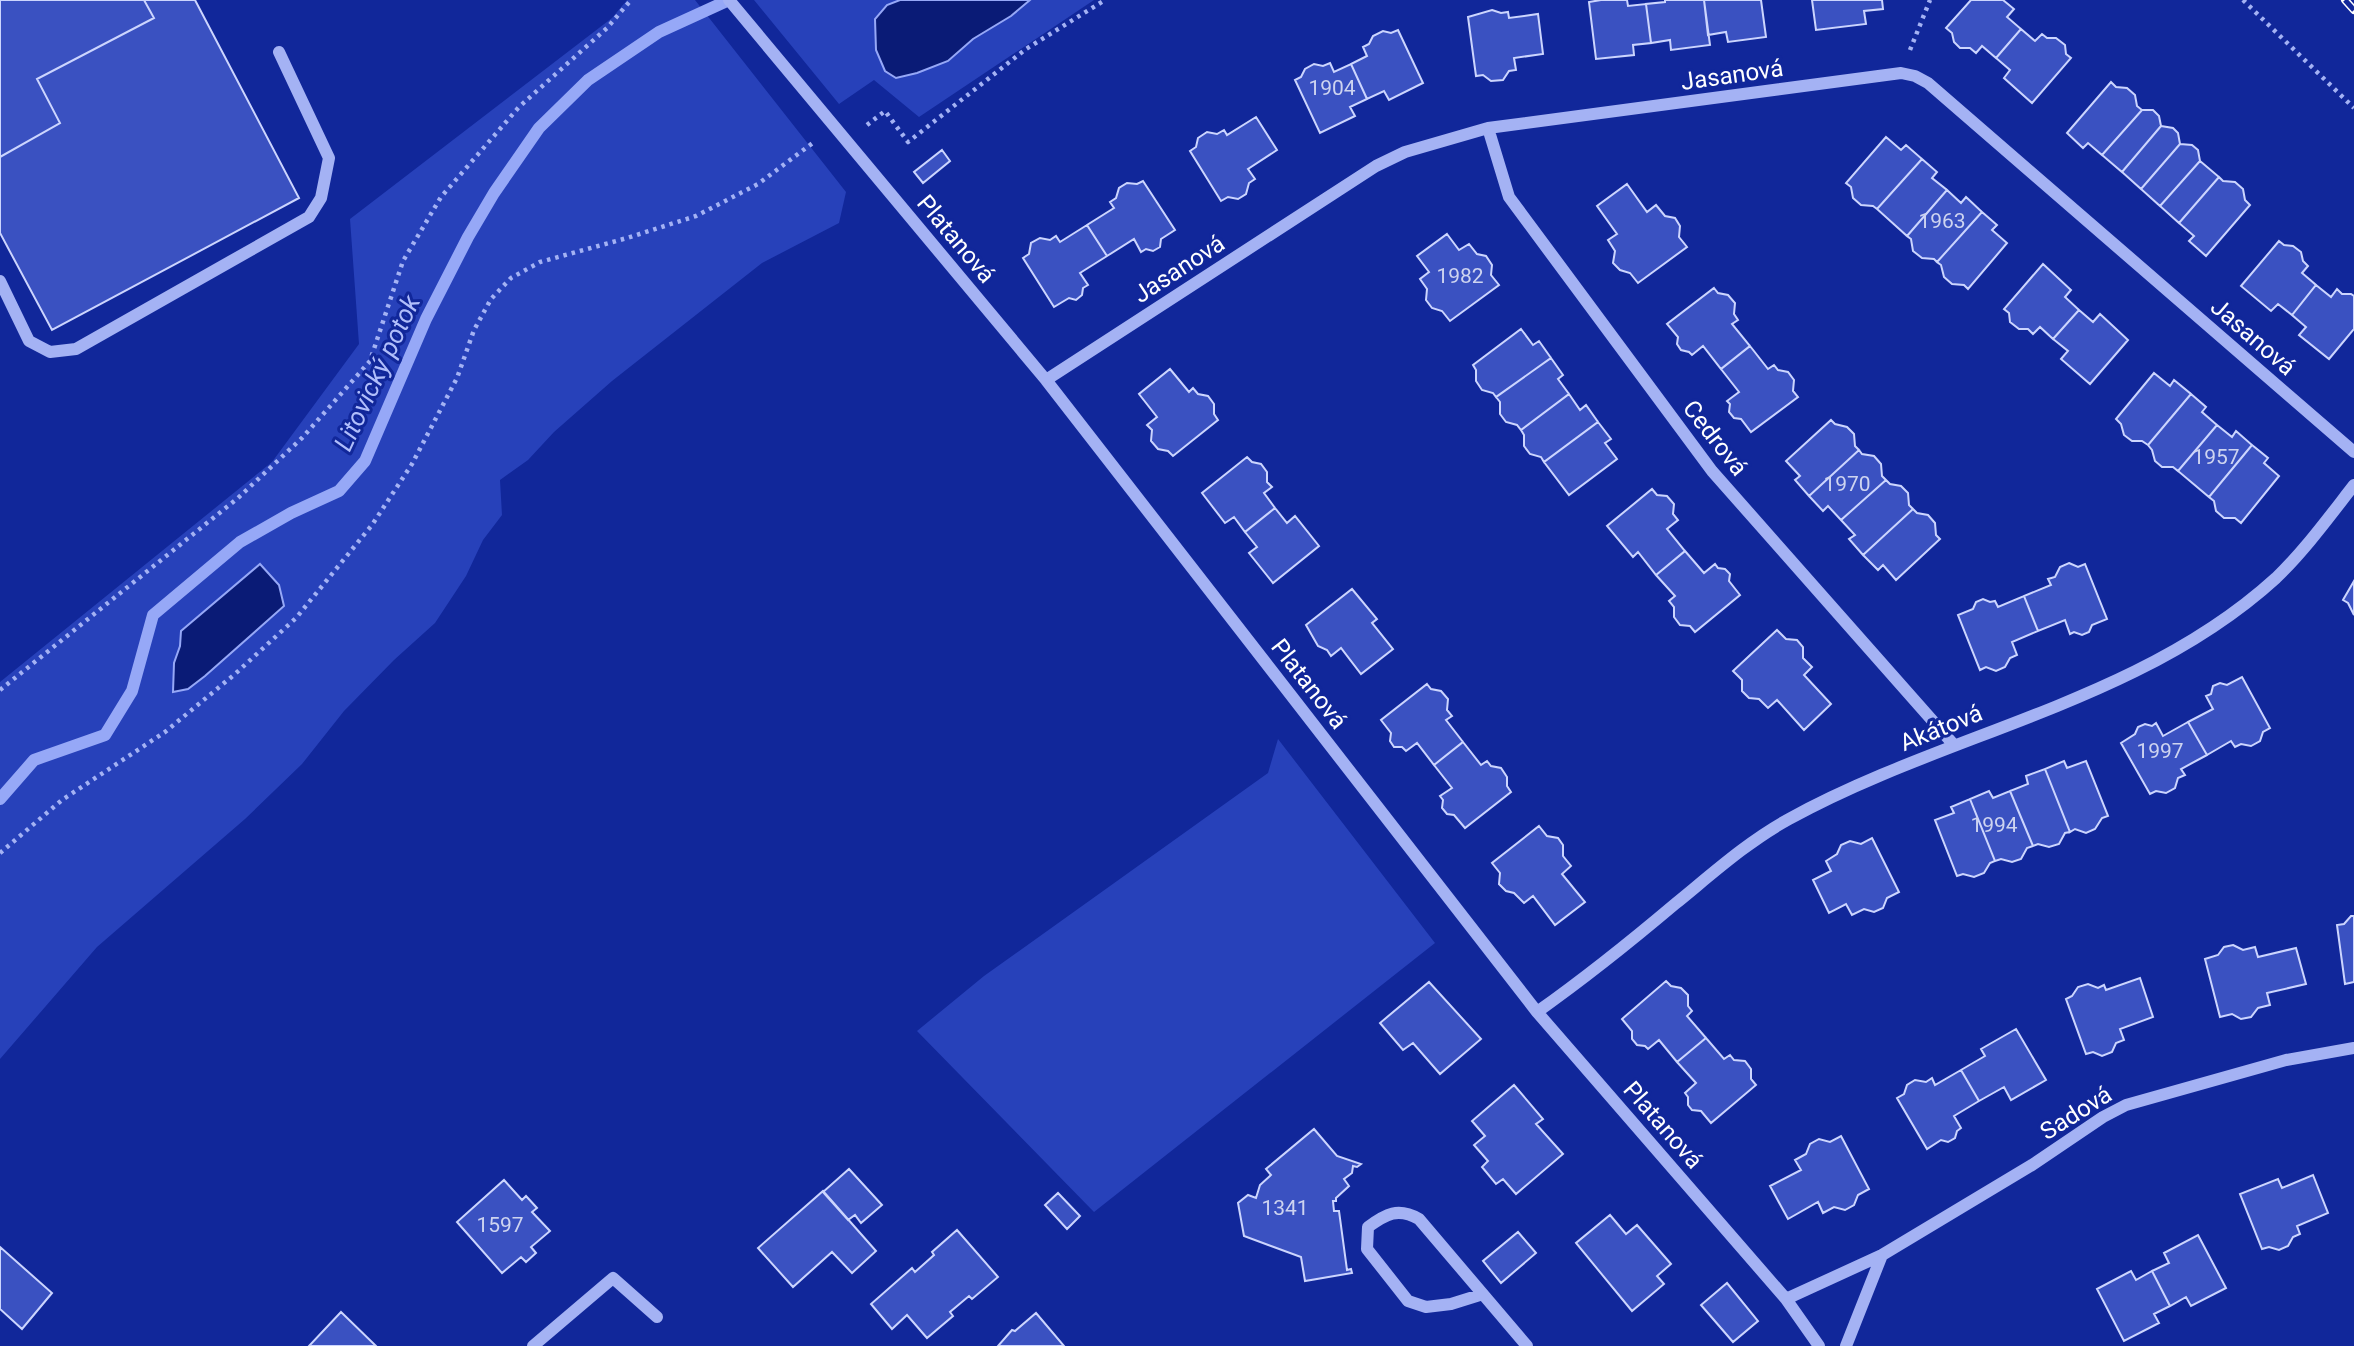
<svg xmlns="http://www.w3.org/2000/svg" width="2354" height="1346" viewBox="0 0 2354 1346" font-family="Roboto,sans-serif">
<rect width="100%" height="100%" fill="#11279a"/>
<!-- green -->
<path fill="#2741ba" d="M 627,0 L 695,0 L 846,192 L 839,223 L 762,263 L 612,381 L 554,432 L 528,460 L 500,480 L 502,515 L 483,540 L 466,576 L 435,623 L 394,660 L 344,711 L 302,764 L 245,819 L 97,947 L 0,1059 L 0,682 L 272,462 L 359,344 L 350,219 L 612,18 Z
M 754,0 L 1094,0 L 919,117 L 874,80 L 839,104 Z
M 1278,739 L 1435,943 L 1094,1212 L 917,1031 L 984,976 L 1268,773 Z"/>
<!-- water -->
<path fill="#0a1b76" stroke="#96a8f7" stroke-width="2" d="M 900,0 L 1030,0 L 1011,16 L 973,39 L 948,61 L 917,73 L 896,78 L 885,71 L 876,50 L 875,19 L 887,5 Z
M 260,564 L 279,585 L 284,606 L 205,676 L 188,689 L 173,692 L 174,663 L 180,646 L 181,631 Z"/>
<g fill="none" stroke-linecap="round" stroke-linejoin="round">
<!-- stream -->
<path stroke="#96a8f7" stroke-width="12" d="M 0,799 L 34,760 L 105,735 L 132,691 L 153,615 L 240,542 L 291,513 L 339,491 L 365,461 L 426,319 L 468,237 L 494,193 L 539,128 L 588,80 L 659,32 L 729,0"/>
</g>
<!-- building -->
<path fill="#3a51c1" stroke="#ccd5fe" stroke-width="2" d="M 0,0 L 144,0 L 154,18 L 37,79 L 60,123 L 0,157 Z
M 144,0 L 195,0 L 299,198 L 52,330 L 0,233 L 0,157 L 60,123 L 37,79 L 154,18 Z
M 1601,0 L 1627,0 L 1628,6 L 1646,4 L 1651,43 L 1633,45 L 1634,55 L 1596,59 L 1589,2 Z
M 1665,0 L 1704,0 L 1710,45 L 1671,50 L 1670,40 L 1651,43 L 1646,4 L 1665,2 Z
M 1704,0 L 1761,0 L 1766,37 L 1728,42 L 1726,32 L 1708,35 Z
M 1812,0 L 1882,0 L 1883,9 L 1864,11 L 1866,24 L 1816,30 Z
M 1971,0 L 2003,0 L 2014,9 L 2007,17 L 2021,29 L 1996,58 L 1982,46 L 1976,53 L 1970,48 L 1960,48 L 1954,42 L 1952,33 L 1946,28 Z
M 1492,10 L 1501,13 L 1508,12 L 1509,18 L 1538,14 L 1543,54 L 1514,58 L 1516,70 L 1509,71 L 1503,80 L 1491,81 L 1483,75 L 1476,76 L 1468,17 Z
M 2021,29 L 2035,41 L 2042,34 L 2047,38 L 2056,38 L 2065,45 L 2066,54 L 2071,58 L 2032,103 L 2004,78 L 2010,70 L 1996,58 Z
M 1398,30 L 1423,83 L 1389,100 L 1384,91 L 1367,99 L 1351,64 L 1367,56 L 1363,47 L 1369,44 L 1373,36 L 1383,31 L 1391,33 Z
M 1330,63 L 1334,72 L 1351,64 L 1367,99 L 1350,107 L 1355,116 L 1320,133 L 1295,80 L 1301,77 L 1305,69 L 1314,64 L 1323,66 Z
M 2111,82 L 2116,87 L 2127,88 L 2135,95 L 2137,106 L 2142,110 L 2102,155 L 2088,143 L 2083,148 L 2067,133 Z
M 2142,110 L 2153,110 L 2159,116 L 2161,126 L 2122,172 L 2102,155 Z
M 1256,117 L 1277,150 L 1248,169 L 1255,179 L 1249,183 L 1246,194 L 1238,199 L 1228,197 L 1221,201 L 1190,151 L 1196,147 L 1198,138 L 1207,132 L 1217,134 L 1224,130 L 1227,135 Z
M 2161,126 L 2173,128 L 2178,133 L 2180,144 L 2141,189 L 2122,172 Z
M 1886,137 L 1901,150 L 1906,145 L 1922,159 L 1877,209 L 1873,206 L 1861,205 L 1853,198 L 1851,187 L 1846,183 Z
M 2180,144 L 2192,145 L 2198,150 L 2200,161 L 2160,206 L 2141,189 Z
M 942,150 L 950,161 L 923,183 L 914,172 Z
M 1922,159 L 1937,172 L 1932,178 L 1947,190 L 1907,236 L 1877,209 Z
M 2200,161 L 2219,177 L 2179,223 L 2160,206 Z
M 2219,177 L 2223,181 L 2235,182 L 2243,189 L 2245,200 L 2250,205 L 2206,256 L 2189,241 L 2194,236 L 2179,223 Z
M 1143,181 L 1175,230 L 1161,239 L 1160,247 L 1153,251 L 1146,249 L 1141,252 L 1134,239 L 1107,256 L 1087,225 L 1114,208 L 1110,202 L 1116,198 L 1119,188 L 1127,183 L 1137,184 Z
M 1627,184 L 1647,212 L 1656,205 L 1665,216 L 1675,218 L 1680,226 L 1679,237 L 1687,247 L 1638,283 L 1630,273 L 1620,270 L 1613,263 L 1615,251 L 1608,240 L 1617,234 L 1597,206 Z
M 1947,190 L 1961,203 L 1966,197 L 1982,212 L 1937,262 L 1934,259 L 1922,258 L 1913,251 L 1911,239 L 1907,236 Z
M 1982,212 L 1997,225 L 1992,230 L 2007,243 L 1968,289 L 1964,285 L 1952,284 L 1944,277 L 1941,265 L 1937,262 Z
M 1087,225 L 1107,256 L 1080,273 L 1088,285 L 1083,288 L 1082,295 L 1076,300 L 1069,298 L 1054,307 L 1023,258 L 1029,254 L 1031,243 L 1040,238 L 1050,240 L 1056,236 L 1060,242 Z
M 1447,234 L 1459,250 L 1469,244 L 1477,254 L 1486,256 L 1492,265 L 1491,275 L 1499,285 L 1450,321 L 1442,311 L 1432,308 L 1426,300 L 1427,289 L 1420,279 L 1429,272 L 1417,256 Z
M 2279,241 L 2284,245 L 2293,246 L 2301,252 L 2303,261 L 2308,266 L 2302,273 L 2316,285 L 2292,315 L 2278,304 L 2271,311 L 2241,286 Z
M 2043,264 L 2071,290 L 2065,297 L 2079,310 L 2053,339 L 2040,327 L 2033,334 L 2028,329 L 2019,329 L 2010,322 L 2009,313 L 2004,309 Z
M 2316,285 L 2331,297 L 2337,289 L 2342,294 L 2351,294 L 2354,296 L 2354,329 L 2329,359 L 2299,335 L 2306,327 L 2292,315 Z
M 1714,288 L 1718,293 L 1728,295 L 1735,303 L 1734,314 L 1738,320 L 1732,324 L 1750,346 L 1721,369 L 1703,346 L 1692,355 L 1689,352 L 1681,350 L 1677,344 L 1678,337 L 1667,324 Z
M 2079,310 L 2093,322 L 2100,314 L 2128,340 L 2090,384 L 2061,359 L 2068,351 L 2053,339 Z
M 1521,329 L 1533,345 L 1539,341 L 1551,358 L 1496,397 L 1493,393 L 1482,390 L 1476,381 L 1476,370 L 1473,365 Z
M 1750,346 L 1768,369 L 1774,365 L 1778,370 L 1788,372 L 1794,380 L 1793,391 L 1798,397 L 1751,432 L 1741,419 L 1734,418 L 1729,412 L 1730,404 L 1727,401 L 1739,392 L 1721,369 Z
M 1551,358 L 1563,375 L 1558,379 L 1569,394 L 1521,430 L 1517,425 L 1506,422 L 1500,414 L 1500,402 L 1496,397 Z
M 1170,369 L 1189,392 L 1193,388 L 1198,394 L 1208,396 L 1214,404 L 1214,414 L 1218,420 L 1173,456 L 1168,451 L 1158,449 L 1151,441 L 1152,430 L 1147,425 L 1157,417 L 1139,394 Z
M 2154,373 L 2170,386 L 2174,380 L 2191,394 L 2148,445 L 2142,441 L 2132,441 L 2124,435 L 2121,424 L 2116,419 Z
M 1569,394 L 1580,410 L 1586,405 L 1598,422 L 1544,462 L 1541,457 L 1530,454 L 1524,446 L 1524,435 L 1521,430 Z
M 2191,394 L 2206,407 L 2202,412 L 2217,425 L 2178,471 L 2173,467 L 2162,467 L 2155,461 L 2152,450 L 2148,445 Z
M 1831,420 L 1835,424 L 1847,427 L 1854,434 L 1855,446 L 1859,450 L 1809,496 L 1795,480 L 1800,476 L 1786,461 Z
M 1598,422 L 1611,439 L 1605,443 L 1617,459 L 1569,495 L 1544,462 Z
M 2217,425 L 2232,437 L 2236,431 L 2252,445 L 2209,497 L 2178,471 Z
M 2252,445 L 2268,458 L 2264,463 L 2279,476 L 2241,523 L 2235,518 L 2224,518 L 2216,511 L 2214,501 L 2209,497 Z
M 1859,450 L 1862,454 L 1874,456 L 1881,464 L 1882,476 L 1886,480 L 1841,520 L 1828,506 L 1823,511 L 1809,496 Z
M 1247,457 L 1252,462 L 1261,464 L 1267,472 L 1267,482 L 1272,487 L 1264,493 L 1275,508 L 1245,532 L 1234,517 L 1225,523 L 1202,493 Z
M 1886,480 L 1890,484 L 1901,486 L 1908,493 L 1909,505 L 1913,509 L 1863,555 L 1849,539 L 1855,535 L 1841,520 Z
M 1652,489 L 1657,495 L 1667,496 L 1674,504 L 1673,514 L 1678,520 L 1667,529 L 1685,551 L 1656,575 L 1638,552 L 1633,557 L 1607,526 Z
M 1275,508 L 1287,523 L 1295,516 L 1319,546 L 1273,583 L 1249,553 L 1257,547 L 1245,532 Z
M 1913,509 L 1917,513 L 1928,515 L 1935,523 L 1936,535 L 1940,539 L 1896,580 L 1883,565 L 1878,570 L 1863,555 Z
M 1685,551 L 1704,573 L 1715,564 L 1718,568 L 1725,569 L 1730,574 L 1729,581 L 1740,595 L 1695,632 L 1690,626 L 1680,625 L 1674,617 L 1674,607 L 1669,601 L 1675,596 L 1656,575 Z
M 2069,563 L 2078,567 L 2085,564 L 2107,619 L 2092,625 L 2089,632 L 2082,635 L 2074,632 L 2070,634 L 2065,620 L 2038,631 L 2024,596 L 2051,585 L 2048,579 L 2055,577 L 2060,567 Z
M 2354,581 L 2354,615 L 2348,603 L 2343,600 Z
M 1352,589 L 1377,619 L 1372,623 L 1393,649 L 1361,674 L 1341,648 L 1331,656 L 1327,650 L 1318,646 L 1306,625 Z
M 2024,596 L 2038,631 L 2012,642 L 2017,655 L 2010,658 L 2005,667 L 1996,671 L 1986,667 L 1980,670 L 1958,615 L 1973,609 L 1976,602 L 1983,599 L 1990,602 L 1995,601 L 1998,607 Z
M 1777,630 L 1786,639 L 1797,640 L 1803,647 L 1803,658 L 1812,667 L 1804,675 L 1831,704 L 1804,730 L 1777,700 L 1768,708 L 1759,699 L 1749,698 L 1742,691 L 1742,680 L 1733,671 Z
M 2242,677 L 2270,728 L 2263,732 L 2260,741 L 2251,746 L 2241,744 L 2235,747 L 2231,741 L 2207,755 L 2188,722 L 2213,709 L 2206,696 L 2211,694 L 2213,686 L 2220,683 L 2227,685 Z
M 1427,684 L 1431,689 L 1441,691 L 1448,699 L 1447,710 L 1452,716 L 1446,720 L 1463,742 L 1434,765 L 1417,743 L 1406,751 L 1402,747 L 1394,747 L 1390,741 L 1391,733 L 1381,720 Z
M 2188,722 L 2207,755 L 2181,769 L 2185,775 L 2178,778 L 2175,788 L 2166,793 L 2156,791 L 2150,794 L 2121,743 L 2135,734 L 2138,727 L 2145,724 L 2152,726 L 2156,723 L 2163,736 Z
M 1463,742 L 1481,765 L 1487,761 L 1491,766 L 1501,768 L 1507,777 L 1507,786 L 1511,792 L 1465,828 L 1454,815 L 1447,814 L 1442,808 L 1443,800 L 1440,796 L 1452,788 L 1434,765 Z
M 2064,761 L 2067,768 L 2086,761 L 2108,816 L 2102,818 L 2095,829 L 2086,833 L 2075,829 L 2070,832 L 2045,769 Z
M 2045,769 L 2070,832 L 2065,833 L 2059,844 L 2049,847 L 2038,844 L 2033,846 L 2010,791 L 2028,784 L 2026,776 Z
M 1989,791 L 1993,798 L 2010,791 L 2033,846 L 2027,848 L 2021,859 L 2012,862 L 2001,859 L 1995,861 L 1970,799 Z
M 1970,799 L 1995,861 L 1990,863 L 1984,873 L 1974,877 L 1963,874 L 1957,876 L 1935,820 L 1954,813 L 1951,807 Z
M 1539,826 L 1547,836 L 1558,838 L 1563,845 L 1563,856 L 1571,866 L 1562,874 L 1585,902 L 1555,925 L 1533,896 L 1524,903 L 1514,893 L 1506,891 L 1499,884 L 1500,873 L 1492,863 Z
M 1872,838 L 1899,892 L 1887,898 L 1883,908 L 1874,912 L 1864,909 L 1852,915 L 1846,904 L 1829,913 L 1813,880 L 1831,871 L 1826,861 L 1837,854 L 1841,845 L 1850,841 L 1861,844 Z
M 2351,916 L 2354,916 L 2354,982 L 2345,984 L 2337,925 L 2344,924 Z
M 2233,945 L 2243,950 L 2255,947 L 2258,957 L 2296,948 L 2306,984 L 2267,993 L 2270,1005 L 2258,1008 L 2251,1017 L 2241,1019 L 2232,1014 L 2220,1017 L 2205,959 L 2218,955 L 2224,947 Z
M 2140,978 L 2153,1017 L 2120,1029 L 2124,1040 L 2116,1043 L 2112,1052 L 2102,1056 L 2093,1052 L 2086,1054 L 2066,999 L 2072,996 L 2078,987 L 2088,984 L 2098,988 L 2104,985 L 2106,990 Z
M 1666,981 L 1671,986 L 1681,988 L 1688,995 L 1688,1006 L 1692,1011 L 1687,1016 L 1706,1038 L 1677,1062 L 1659,1040 L 1648,1049 L 1645,1046 L 1637,1045 L 1632,1039 L 1632,1031 L 1622,1019 Z
M 1429,982 L 1481,1039 L 1440,1074 L 1413,1043 L 1403,1050 L 1380,1023 Z
M 2016,1029 L 2046,1080 L 2011,1100 L 2004,1087 L 1979,1101 L 1961,1070 L 1985,1056 L 1981,1049 Z
M 1706,1038 L 1724,1059 L 1730,1055 L 1734,1060 L 1745,1061 L 1751,1069 L 1751,1079 L 1756,1085 L 1711,1123 L 1701,1111 L 1692,1110 L 1688,1105 L 1688,1097 L 1685,1093 L 1696,1083 L 1677,1062 Z
M 1961,1070 L 1979,1101 L 1954,1116 L 1961,1128 L 1957,1131 L 1955,1138 L 1948,1142 L 1941,1140 L 1927,1149 L 1897,1098 L 1904,1094 L 1907,1085 L 1915,1080 L 1926,1082 L 1932,1078 L 1935,1085 Z
M 1514,1085 L 1543,1119 L 1536,1124 L 1563,1154 L 1516,1194 L 1503,1179 L 1496,1184 L 1482,1167 L 1488,1161 L 1474,1145 L 1485,1136 L 1472,1121 Z
M 1314,1129 L 1337,1156 L 1361,1164 L 1357,1167 L 1353,1166 L 1352,1173 L 1344,1179 L 1349,1186 L 1336,1198 L 1336,1201 L 1333,1201 L 1334,1211 L 1339,1211 L 1347,1270 L 1351,1269 L 1352,1273 L 1305,1281 L 1301,1257 L 1244,1236 L 1238,1203 L 1248,1195 L 1256,1198 L 1260,1185 L 1271,1175 L 1266,1169 Z
M 1841,1136 L 1869,1189 L 1858,1195 L 1854,1205 L 1845,1210 L 1834,1207 L 1823,1213 L 1818,1202 L 1788,1219 L 1770,1186 L 1801,1170 L 1795,1160 L 1806,1154 L 1810,1144 L 1819,1139 L 1830,1142 Z
M 849,1169 L 882,1205 L 861,1223 L 855,1215 L 848,1220 L 823,1192 Z
M 2313,1175 L 2328,1213 L 2297,1226 L 2300,1234 L 2293,1237 L 2288,1246 L 2279,1250 L 2269,1247 L 2262,1249 L 2240,1194 L 2278,1179 L 2282,1188 Z
M 504,1180 L 522,1200 L 526,1196 L 537,1208 L 532,1212 L 550,1231 L 531,1247 L 536,1253 L 526,1262 L 521,1257 L 502,1273 L 457,1222 Z
M 823,1191 L 876,1251 L 852,1273 L 832,1252 L 793,1287 L 758,1248 Z
M 1058,1193 L 1080,1216 L 1067,1229 L 1045,1205 Z
M 1610,1215 L 1626,1234 L 1637,1225 L 1671,1264 L 1657,1276 L 1664,1284 L 1632,1311 L 1576,1243 Z
M 957,1230 L 998,1277 L 972,1299 L 969,1296 L 950,1312 L 953,1316 L 927,1338 L 907,1315 L 892,1329 L 871,1304 L 912,1268 L 915,1272 L 934,1255 L 932,1252 Z
M 1518,1232 L 1536,1253 L 1501,1283 L 1483,1261 Z
M 2198,1235 L 2226,1288 L 2191,1306 L 2186,1297 L 2170,1306 L 2152,1271 L 2169,1263 L 2164,1253 Z
M 0,1247 L 52,1293 L 22,1329 L 0,1309 Z
M 2131,1271 L 2136,1280 L 2152,1271 L 2170,1306 L 2154,1314 L 2159,1323 L 2124,1341 L 2097,1289 Z
M 1727,1283 L 1758,1321 L 1733,1342 L 1701,1305 Z
M 341,1312 L 376,1346 L 309,1346 Z
M 1036,1313 L 1064,1346 L 998,1346 L 1012,1330 L 1015,1331 Z"/>
<g fill="none" stroke-linecap="round" stroke-linejoin="round">
<!-- path -->
<path stroke="#a4b2f4" stroke-width="4.5" stroke-dasharray="3.5 5" stroke-linecap="butt" d="M 2243,0 L 2354,108
M 1910,50 L 1930,0
M 867,125 L 885,111 L 908,142 L 1026,49 L 1105,0
M 0,690 L 238,498 L 302,438 L 370,361 L 403,261 L 441,197 L 519,107 L 607,28 L 631,0
M 0,853 L 62,800 L 165,732 L 235,674 L 296,618 L 372,525 L 412,464 L 457,378 L 474,330 L 491,299 L 511,278 L 540,262 L 627,238 L 696,216 L 758,184 L 814,142"/>
<!-- minor -->
<path stroke="#a4b2f4" stroke-width="12" d="M 729,0 L 1046,380 L 1537,1012 L 1786,1299 L 1819,1346
M 1488,128 L 1509,197 L 1712,471 L 1954,745
M 0,281 L 29,341 L 50,352 L 76,349 L 309,217 L 321,198 L 329,158 L 279,52
M 1046,380 L 1376,166 L 1405,152 L 1488,128 L 1901,73 L 1915,76 L 1928,83 L 2354,452
M 1537,1012 C 1585,978 1630,942 1675,904 C 1712,874 1747,842 1789,819 C 1947,732 2139,703 2276,578 C 2305,550 2329,517 2354,485
M 1483,1294 L 1451,1304 L 1426,1307 L 1408,1301 L 1367,1249 L 1368,1227 C 1386,1214 1398,1207 1419,1219 L 1527,1346
M 1786,1299 L 1882,1255 L 2032,1165 L 2103,1117 L 2126,1105 L 2286,1060 L 2354,1048
M 533,1346 L 613,1278 L 657,1317
M 1846,1346 L 1882,1255"/>
<defs>
<path id="rail" d="M 2345,0 L 2354,10"/>
</defs>
<!-- rail casing -->
<use href="#rail" stroke="#fff" stroke-width="8"/>
<!-- rail -->
<use href="#rail" stroke="#11279a" stroke-width="5" stroke-dasharray="16" stroke-linecap="butt"/>
</g>
<g text-anchor="middle" dominant-baseline="central" stroke-width="6" stroke-linejoin="round" paint-order="stroke">
<!-- number labels -->
<g font-size="21" fill="#ced4f0">
<text x="1332" y="88">1904</text>
<text x="1942" y="221">1963</text>
<text x="1460" y="276">1982</text>
<text x="2216" y="457">1957</text>
<text x="1847" y="484">1970</text>
<text x="2160" y="751">1997</text>
<text x="1994" y="825">1994</text>
<text x="1285" y="1208">1341</text>
<text x="500" y="1225">1597</text>
</g>
<!-- street labels -->
<g font-size="24" fill="#fff" stroke="#11279a">
<text transform="translate(1732 75) rotate(-8)">Jasanová</text>
<text transform="translate(956 239) rotate(50)">Platanová</text>
<text transform="translate(1179 269) rotate(-33)">Jasanová</text>
<text transform="translate(2253 337) rotate(41)">Jasanová</text>
<text transform="translate(1715 438) rotate(52)">Cedrová</text>
<text transform="translate(1309 684) rotate(52)">Platanová</text>
<text transform="translate(1941 728) rotate(-22)">Akátová</text>
<text transform="translate(2076 1113) rotate(-32)">Sadová</text>
<text transform="translate(1663 1125) rotate(49)">Platanová</text>
</g>
<!-- water labels -->
<g font-size="26" font-style="italic" fill="#b0befb" stroke="#11279a">
<text transform="translate(377 373) rotate(-65)">Litovický potok</text>
</g>
</g>
</svg>
